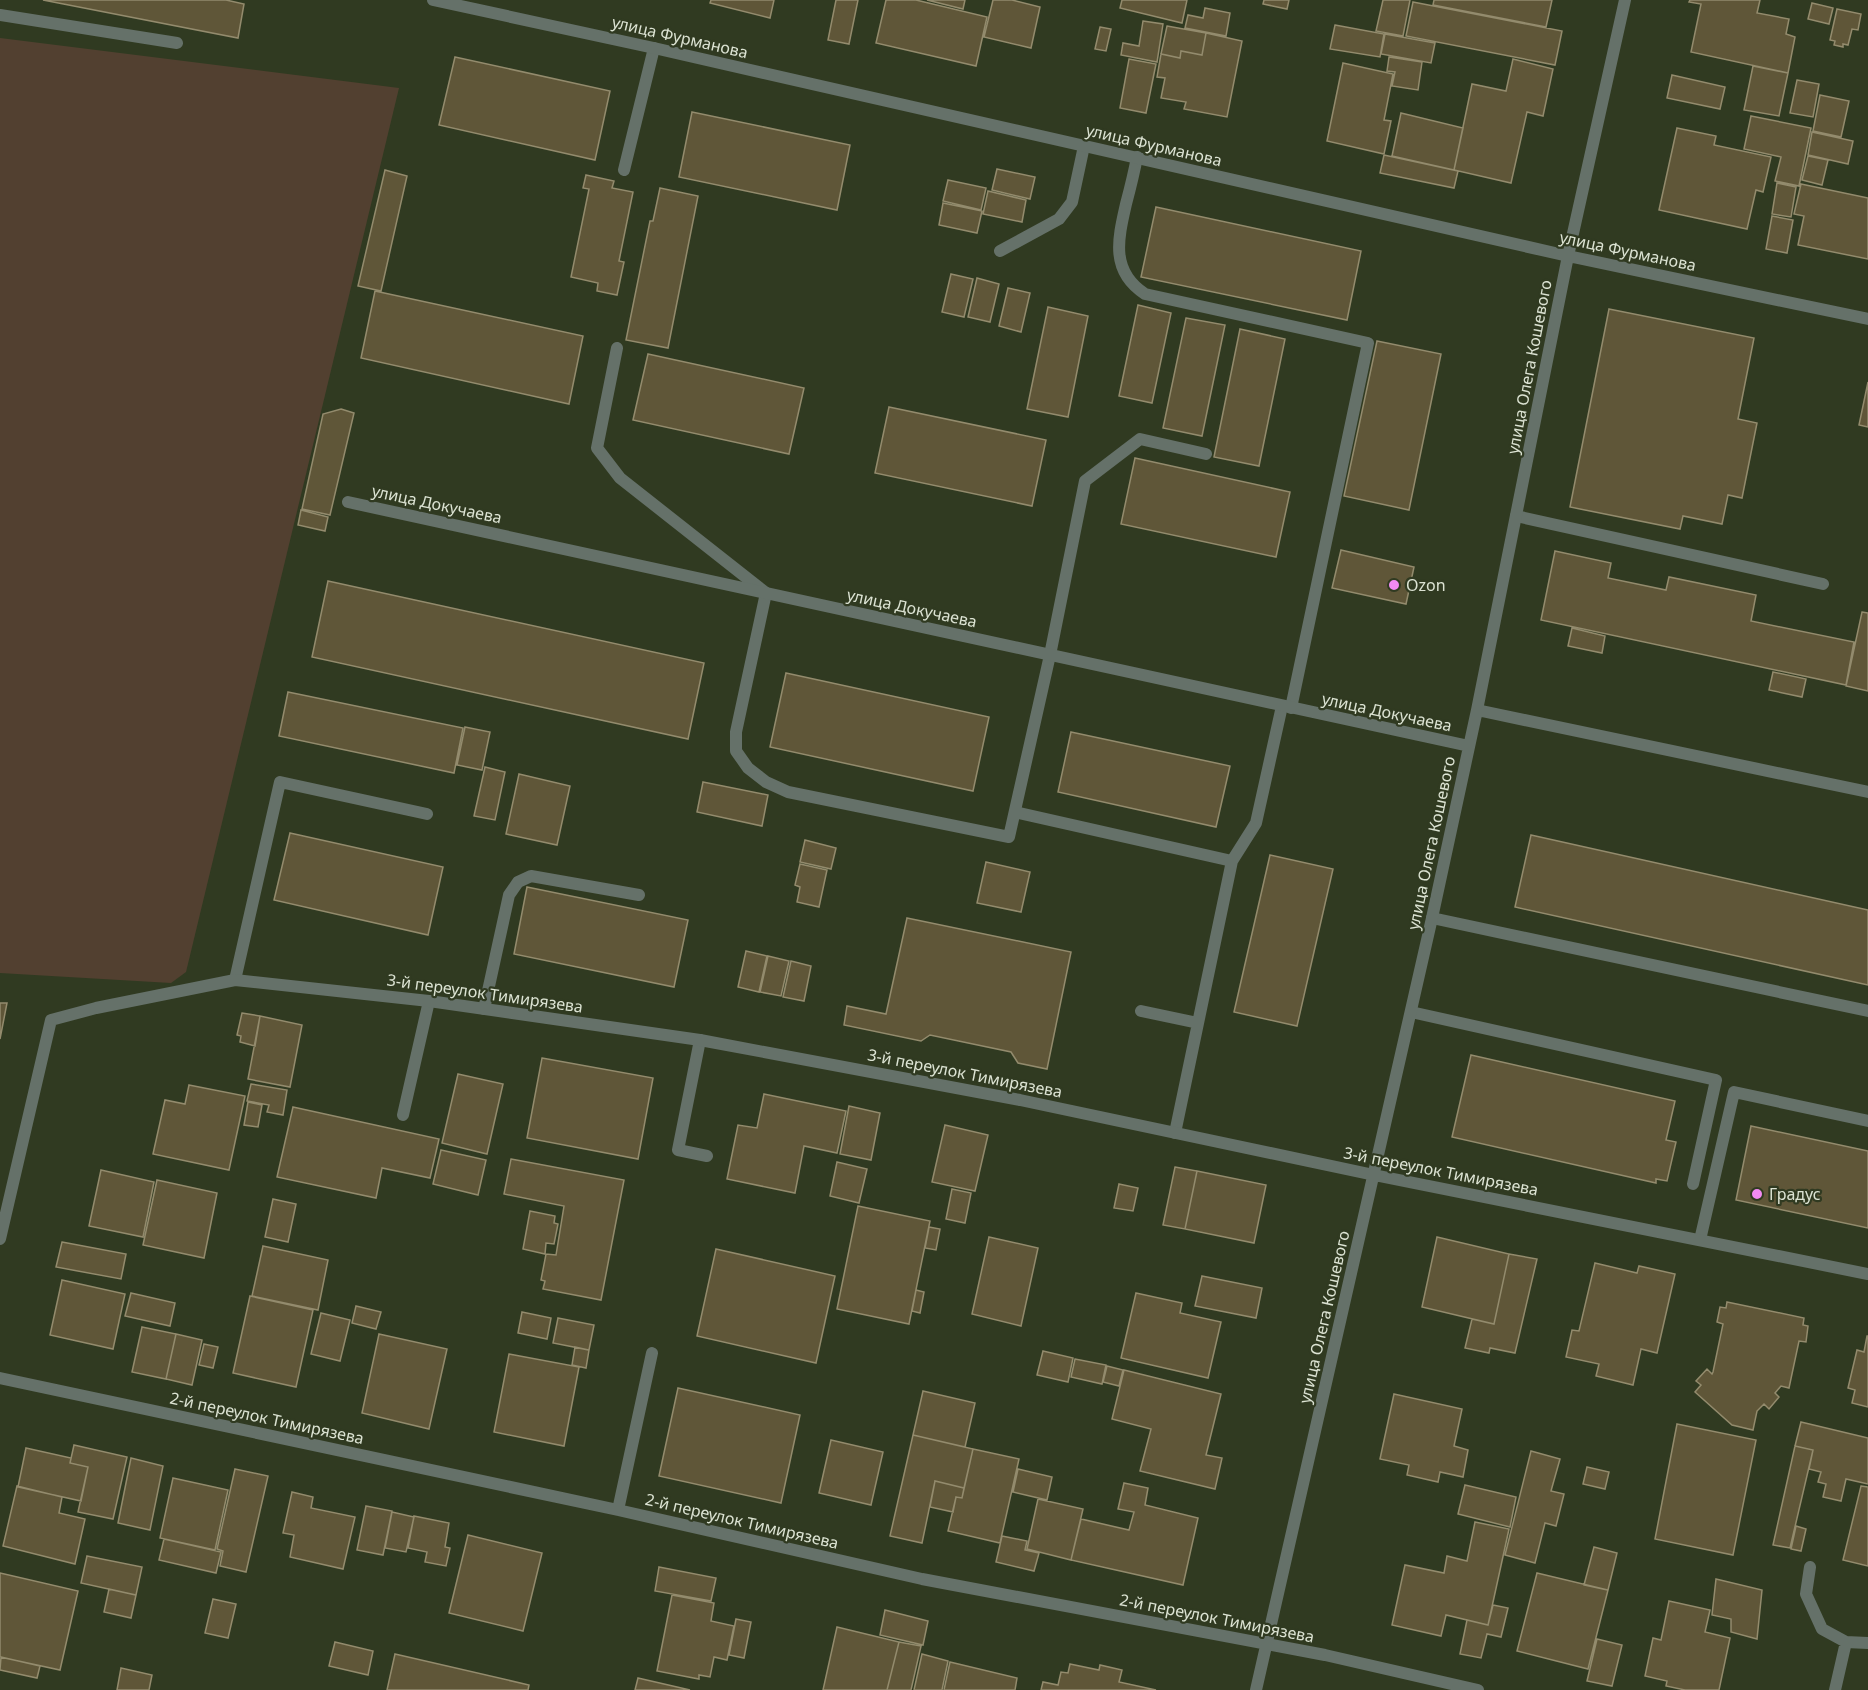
<svg xmlns="http://www.w3.org/2000/svg" width="1868" height="1690" viewBox="0 0 1868 1690" font-family="'Noto Sans',sans-serif">
<rect width="100%" height="100%" fill="#303a21"/>
<!-- green -->
<path fill="#524030" d="M 0,38 L 399,88 L 186,972 L 171,983 L 0,973 Z"/>
<!-- building -->
<path fill="#5f5638" stroke="#938b6d" stroke-width="1.5" d="M 43,0 L 226,0 L 244,4 L 238,38 Z
M 711,0 L 774,0 L 770,18 L 710,3 Z
M 836,0 L 858,0 L 849,44 L 828,40 Z
M 886,0 L 916,0 L 987,17 L 976,66 L 876,43 Z
M 927,0 L 965,0 L 963,9 Z
M 993,0 L 1012,0 L 1040,7 L 1031,48 L 984,37 Z
M 1122,0 L 1187,0 L 1182,23 L 1120,8 Z
M 1264,0 L 1289,0 L 1287,9 L 1263,4 Z
M 1383,0 L 1410,0 L 1403,36 L 1376,31 Z
M 1434,0 L 1552,0 L 1546,27 L 1433,5 Z
M 1690,0 L 1760,0 L 1757,13 L 1789,19 L 1786,34 L 1795,37 L 1788,73 L 1691,52 L 1701,4 L 1689,2 Z
M 1413,2 L 1562,31 L 1555,65 L 1406,36 Z
M 1812,3 L 1833,8 L 1829,24 L 1808,19 Z
M 1205,8 L 1230,13 L 1226,36 L 1185,28 L 1188,15 L 1203,18 Z
M 1837,9 L 1861,14 L 1858,30 L 1852,29 L 1848,45 L 1843,44 L 1843,47 L 1834,45 L 1835,41 L 1830,40 Z
M 1143,21 L 1163,24 L 1157,62 L 1121,55 L 1123,43 L 1139,46 Z
M 1335,25 L 1384,34 L 1380,57 L 1330,49 Z
M 1167,26 L 1206,33 L 1202,55 L 1181,51 L 1180,58 L 1161,54 Z
M 1100,27 L 1111,29 L 1106,51 L 1095,49 Z
M 1206,33 L 1242,41 L 1227,117 L 1184,109 L 1186,102 L 1161,98 L 1165,78 L 1157,77 L 1161,54 L 1180,58 L 1181,51 L 1202,55 Z
M 1385,34 L 1435,43 L 1431,63 L 1381,54 Z
M 455,57 L 610,91 L 595,160 L 439,125 Z
M 1389,57 L 1422,62 L 1418,90 L 1392,86 L 1395,72 L 1387,71 Z
M 1129,59 L 1156,64 L 1146,113 L 1120,108 Z
M 1513,59 L 1553,69 L 1543,116 L 1527,112 L 1511,183 L 1454,170 L 1472,84 L 1506,91 Z
M 1343,63 L 1393,74 L 1384,120 L 1391,121 L 1384,154 L 1327,141 Z
M 1753,66 L 1788,73 L 1779,116 L 1744,110 Z
M 1672,75 L 1725,87 L 1720,109 L 1667,98 Z
M 1797,80 L 1819,84 L 1813,117 L 1790,113 Z
M 1820,95 L 1849,101 L 1841,137 L 1813,131 Z
M 692,112 L 850,145 L 837,210 L 679,177 Z
M 1401,113 L 1463,128 L 1454,170 L 1392,156 Z
M 1751,116 L 1811,128 L 1799,186 L 1775,181 L 1781,157 L 1744,149 Z
M 1677,128 L 1716,136 L 1714,145 L 1771,157 L 1763,192 L 1756,190 L 1747,229 L 1659,210 Z
M 1812,132 L 1853,141 L 1848,164 L 1808,155 Z
M 1384,155 L 1458,171 L 1454,188 L 1380,173 Z
M 1808,156 L 1828,160 L 1822,185 L 1802,180 Z
M 997,169 L 1035,177 L 1030,199 L 992,190 Z
M 385,170 L 407,176 L 381,291 L 358,286 Z
M 586,175 L 614,181 L 612,188 L 633,192 L 619,261 L 624,262 L 617,295 L 597,291 L 598,283 L 571,277 L 589,189 L 583,188 Z
M 948,180 L 986,188 L 981,210 L 943,201 Z
M 1777,183 L 1796,187 L 1791,217 L 1772,214 Z
M 1801,184 L 1868,198 L 1868,259 L 1798,245 L 1804,216 L 1794,214 Z
M 660,188 L 698,196 L 668,348 L 626,340 L 650,221 L 653,221 Z
M 988,191 L 1026,200 L 1022,222 L 983,214 Z
M 943,203 L 982,211 L 977,233 L 939,225 Z
M 1156,207 L 1361,251 L 1347,320 L 1141,277 Z
M 1772,216 L 1793,220 L 1787,253 L 1766,249 Z
M 951,274 L 973,279 L 964,317 L 942,312 Z
M 977,278 L 999,284 L 990,322 L 968,317 Z
M 1008,288 L 1030,293 L 1021,332 L 999,326 Z
M 375,291 L 583,336 L 569,404 L 361,358 Z
M 1138,305 L 1171,313 L 1152,403 L 1119,396 Z
M 1048,307 L 1088,316 L 1068,417 L 1027,409 Z
M 1609,309 L 1754,338 L 1738,419 L 1757,423 L 1742,498 L 1728,495 L 1722,524 L 1683,516 L 1680,529 L 1570,507 Z
M 1186,318 L 1225,325 L 1202,436 L 1163,428 Z
M 1240,329 L 1285,339 L 1259,466 L 1214,457 Z
M 1377,341 L 1441,354 L 1409,510 L 1344,496 Z
M 648,354 L 804,388 L 789,454 L 633,420 Z
M 1868,382 L 1868,427 L 1859,425 Z
M 889,407 L 1046,440 L 1032,506 L 875,473 Z
M 341,409 L 354,413 L 330,515 L 302,509 L 323,414 Z
M 1135,458 L 1290,492 L 1276,557 L 1121,524 Z
M 301,510 L 328,517 L 325,531 L 298,525 Z
M 1341,550 L 1414,567 L 1406,604 L 1332,588 Z
M 1555,551 L 1611,563 L 1608,578 L 1666,590 L 1669,577 L 1756,595 L 1751,621 L 1854,642 L 1846,685 L 1541,620 Z
M 328,581 L 704,663 L 688,739 L 312,657 Z
M 1862,612 L 1868,613 L 1868,691 L 1846,686 Z
M 1572,628 L 1605,636 L 1602,653 L 1568,646 Z
M 1773,672 L 1806,679 L 1802,697 L 1769,690 Z
M 786,673 L 989,717 L 973,791 L 770,747 Z
M 288,692 L 463,728 L 454,773 L 279,736 Z
M 465,727 L 490,732 L 482,770 L 457,765 Z
M 1071,732 L 1230,766 L 1216,827 L 1058,792 Z
M 485,767 L 505,772 L 495,820 L 474,816 Z
M 519,774 L 570,786 L 557,845 L 506,834 Z
M 703,782 L 768,795 L 762,826 L 697,812 Z
M 290,833 L 443,867 L 428,935 L 274,900 Z
M 1531,835 L 1868,910 L 1868,985 L 1515,907 Z
M 805,840 L 836,848 L 831,869 L 800,862 Z
M 1270,855 L 1333,869 L 1297,1026 L 1234,1012 Z
M 986,862 L 1030,872 L 1021,912 L 977,903 Z
M 800,864 L 827,870 L 819,907 L 797,902 L 800,887 L 795,885 Z
M 527,887 L 688,920 L 674,987 L 514,954 Z
M 907,918 L 1071,952 L 1047,1069 L 1018,1063 L 1011,1052 L 930,1035 L 921,1041 L 844,1025 L 847,1006 L 886,1014 Z
M 746,951 L 767,956 L 759,992 L 738,987 Z
M 768,956 L 789,961 L 781,996 L 760,992 Z
M 791,961 L 811,966 L 804,1001 L 783,997 Z
M 0,1003 L 7,1003 L 0,1039 Z
M 242,1013 L 260,1016 L 255,1046 L 240,1042 L 241,1036 L 237,1035 Z
M 260,1016 L 302,1025 L 290,1087 L 248,1079 Z
M 1471,1055 L 1675,1101 L 1666,1140 L 1676,1142 L 1667,1181 L 1656,1179 L 1656,1183 L 1452,1137 Z
M 542,1058 L 653,1078 L 638,1159 L 527,1138 Z
M 458,1074 L 503,1084 L 487,1154 L 442,1143 Z
M 251,1084 L 287,1090 L 283,1115 L 267,1112 L 269,1105 L 247,1101 Z
M 189,1085 L 245,1096 L 229,1170 L 153,1154 L 165,1100 L 185,1104 Z
M 764,1094 L 846,1111 L 837,1153 L 804,1146 L 795,1193 L 727,1179 L 738,1125 L 757,1128 Z
M 248,1102 L 262,1105 L 258,1127 L 244,1125 Z
M 849,1106 L 880,1113 L 871,1160 L 840,1154 Z
M 293,1107 L 439,1139 L 430,1178 L 382,1168 L 376,1198 L 277,1177 Z
M 945,1125 L 988,1135 L 975,1191 L 932,1182 Z
M 1751,1126 L 1868,1151 L 1868,1228 L 1736,1200 Z
M 441,1150 L 486,1160 L 478,1195 L 433,1184 Z
M 511,1159 L 624,1180 L 601,1300 L 543,1289 L 545,1281 L 541,1280 L 546,1254 L 556,1255 L 564,1206 L 504,1194 Z
M 837,1162 L 867,1169 L 859,1203 L 830,1196 Z
M 1175,1167 L 1197,1171 L 1185,1229 L 1163,1225 Z
M 101,1170 L 154,1182 L 143,1237 L 89,1226 Z
M 1197,1171 L 1266,1185 L 1254,1243 L 1185,1229 Z
M 157,1180 L 217,1193 L 204,1258 L 143,1245 Z
M 1119,1184 L 1138,1188 L 1133,1211 L 1114,1208 Z
M 952,1189 L 971,1193 L 965,1223 L 946,1219 Z
M 273,1199 L 296,1204 L 288,1242 L 265,1237 Z
M 858,1206 L 930,1221 L 909,1324 L 837,1309 Z
M 530,1211 L 555,1216 L 554,1223 L 558,1224 L 554,1244 L 546,1243 L 545,1254 L 523,1249 Z
M 929,1227 L 940,1229 L 936,1250 L 925,1248 Z
M 989,1237 L 1038,1248 L 1021,1326 L 972,1314 Z
M 1437,1237 L 1509,1254 L 1494,1324 L 1422,1307 Z
M 62,1242 L 126,1254 L 121,1279 L 56,1267 Z
M 263,1246 L 328,1260 L 318,1310 L 252,1296 Z
M 716,1249 L 835,1276 L 816,1363 L 697,1336 Z
M 1509,1254 L 1537,1259 L 1515,1353 L 1490,1348 L 1489,1353 L 1465,1348 L 1472,1319 L 1494,1324 Z
M 1595,1263 L 1637,1273 L 1639,1266 L 1675,1274 L 1657,1353 L 1641,1349 L 1633,1385 L 1596,1376 L 1599,1364 L 1566,1357 L 1572,1330 L 1579,1331 Z
M 1202,1276 L 1262,1288 L 1256,1318 L 1195,1306 Z
M 62,1280 L 125,1294 L 113,1349 L 50,1335 Z
M 916,1290 L 924,1292 L 920,1313 L 912,1311 Z
M 131,1293 L 175,1303 L 170,1326 L 125,1316 Z
M 1136,1293 L 1182,1303 L 1180,1313 L 1221,1322 L 1208,1378 L 1121,1358 Z
M 250,1296 L 313,1310 L 296,1387 L 233,1373 Z
M 1727,1302 L 1804,1318 L 1803,1325 L 1808,1326 L 1806,1342 L 1799,1341 L 1789,1388 L 1781,1386 L 1775,1393 L 1779,1397 L 1769,1409 L 1764,1404 L 1757,1411 L 1753,1430 L 1732,1425 L 1695,1392 L 1701,1385 L 1696,1381 L 1707,1369 L 1712,1374 L 1713,1372 L 1723,1324 L 1717,1322 L 1720,1307 L 1726,1308 Z
M 356,1306 L 381,1312 L 376,1329 L 352,1323 Z
M 522,1312 L 551,1318 L 547,1339 L 518,1333 Z
M 321,1313 L 350,1320 L 340,1361 L 311,1354 Z
M 558,1318 L 594,1325 L 589,1350 L 553,1343 Z
M 142,1327 L 176,1334 L 166,1379 L 132,1372 Z
M 176,1334 L 202,1340 L 192,1385 L 166,1379 Z
M 379,1334 L 447,1349 L 429,1429 L 362,1413 Z
M 1867,1336 L 1868,1336 L 1868,1407 L 1852,1403 L 1855,1390 L 1848,1388 L 1857,1350 L 1864,1352 Z
M 204,1344 L 218,1347 L 213,1368 L 199,1365 Z
M 575,1347 L 589,1350 L 586,1368 L 572,1365 Z
M 1043,1351 L 1073,1358 L 1068,1382 L 1037,1375 Z
M 509,1354 L 579,1367 L 564,1446 L 494,1432 Z
M 1075,1359 L 1106,1365 L 1102,1384 L 1071,1377 Z
M 1107,1366 L 1123,1370 L 1119,1386 L 1103,1382 Z
M 1124,1370 L 1221,1394 L 1206,1455 L 1222,1458 L 1215,1489 L 1140,1471 L 1151,1429 L 1112,1419 Z
M 678,1388 L 800,1415 L 781,1503 L 659,1476 Z
M 923,1391 L 975,1403 L 965,1447 L 913,1435 Z
M 1394,1394 L 1462,1409 L 1454,1446 L 1468,1450 L 1463,1477 L 1440,1472 L 1438,1482 L 1407,1475 L 1409,1465 L 1380,1459 Z
M 1801,1422 L 1868,1438 L 1868,1484 L 1846,1479 L 1841,1501 L 1823,1497 L 1826,1484 L 1818,1482 L 1821,1472 L 1809,1469 L 1813,1450 L 1795,1446 Z
M 1677,1424 L 1756,1440 L 1733,1555 L 1655,1539 Z
M 913,1435 L 973,1449 L 964,1488 L 935,1481 L 922,1543 L 890,1536 Z
M 831,1440 L 883,1452 L 871,1505 L 819,1493 Z
M 74,1445 L 127,1457 L 113,1519 L 78,1512 L 88,1467 L 70,1463 Z
M 1795,1446 L 1813,1450 L 1790,1548 L 1773,1545 Z
M 26,1448 L 71,1458 L 70,1463 L 88,1467 L 81,1501 L 18,1487 Z
M 973,1449 L 1019,1459 L 1000,1543 L 948,1531 L 956,1497 L 962,1498 Z
M 1531,1451 L 1560,1459 L 1551,1491 L 1564,1494 L 1556,1526 L 1545,1523 L 1535,1563 L 1505,1555 Z
M 131,1458 L 163,1466 L 150,1530 L 118,1523 Z
M 1587,1467 L 1609,1472 L 1605,1489 L 1583,1484 Z
M 235,1469 L 268,1476 L 246,1572 L 220,1566 L 223,1551 L 217,1549 Z
M 1018,1469 L 1052,1477 L 1047,1500 L 1013,1492 Z
M 173,1478 L 228,1490 L 215,1550 L 160,1538 Z
M 935,1481 L 964,1488 L 962,1498 L 956,1497 L 953,1512 L 930,1507 Z
M 1124,1483 L 1148,1488 L 1145,1505 L 1198,1518 L 1183,1585 L 1071,1560 L 1081,1519 L 1129,1530 L 1134,1512 L 1118,1509 Z
M 1465,1485 L 1516,1497 L 1510,1527 L 1458,1514 Z
M 17,1486 L 62,1497 L 59,1513 L 85,1519 L 75,1564 L 3,1546 Z
M 1861,1486 L 1868,1487 L 1868,1566 L 1843,1560 Z
M 292,1492 L 313,1497 L 311,1508 L 355,1517 L 343,1569 L 290,1557 L 294,1535 L 283,1533 Z
M 1038,1499 L 1083,1509 L 1071,1560 L 1027,1549 Z
M 366,1506 L 392,1511 L 383,1555 L 357,1550 Z
M 392,1512 L 414,1517 L 406,1552 L 385,1548 Z
M 414,1516 L 449,1523 L 445,1547 L 450,1548 L 446,1566 L 425,1562 L 427,1552 L 408,1548 Z
M 1475,1522 L 1509,1529 L 1488,1625 L 1446,1615 L 1441,1636 L 1392,1625 L 1405,1565 L 1444,1573 L 1447,1556 L 1467,1561 Z
M 1796,1526 L 1806,1529 L 1801,1551 L 1791,1549 Z
M 468,1535 L 542,1553 L 523,1631 L 449,1613 Z
M 1002,1536 L 1027,1541 L 1025,1550 L 1039,1553 L 1034,1571 L 996,1562 Z
M 164,1539 L 221,1552 L 216,1573 L 159,1560 Z
M 1594,1547 L 1617,1553 L 1608,1590 L 1584,1585 Z
M 87,1556 L 142,1567 L 136,1595 L 81,1583 Z
M 659,1567 L 716,1578 L 711,1601 L 655,1591 Z
M 0,1573 L 78,1591 L 60,1670 L 0,1657 Z
M 1537,1573 L 1608,1590 L 1588,1669 L 1517,1651 Z
M 1716,1579 L 1762,1590 L 1757,1639 L 1731,1632 L 1731,1619 L 1712,1615 Z
M 109,1589 L 136,1595 L 131,1618 L 104,1612 Z
M 672,1595 L 714,1603 L 711,1621 L 734,1626 L 727,1660 L 714,1657 L 710,1677 L 699,1675 L 699,1679 L 657,1671 Z
M 213,1599 L 236,1604 L 228,1638 L 205,1633 Z
M 1669,1601 L 1710,1610 L 1705,1632 L 1730,1638 L 1719,1690 L 1685,1690 L 1666,1686 L 1667,1681 L 1645,1676 L 1653,1638 L 1661,1640 Z
M 1493,1605 L 1508,1608 L 1501,1637 L 1487,1634 L 1481,1658 L 1460,1654 L 1467,1620 L 1488,1625 Z
M 885,1610 L 928,1621 L 923,1645 L 880,1635 Z
M 736,1619 L 751,1622 L 744,1658 L 729,1655 Z
M 837,1627 L 899,1642 L 887,1690 L 823,1690 Z
M 1597,1639 L 1622,1645 L 1612,1686 L 1587,1681 Z
M 335,1642 L 373,1651 L 368,1675 L 329,1666 Z
M 899,1642 L 921,1646 L 911,1690 L 887,1690 Z
M 395,1654 L 529,1685 L 528,1690 L 387,1690 Z
M 922,1654 L 948,1661 L 942,1690 L 914,1690 Z
M 1,1657 L 40,1666 L 37,1678 L 0,1670 Z
M 950,1662 L 1017,1678 L 1015,1690 L 944,1690 Z
M 1070,1664 L 1099,1670 L 1100,1665 L 1122,1670 L 1119,1682 L 1156,1690 L 1041,1690 L 1043,1682 L 1058,1685 L 1061,1672 L 1068,1673 Z
M 121,1668 L 152,1675 L 149,1690 L 117,1690 Z
M 638,1678 L 690,1690 L 635,1690 Z"/>
<g fill="none" stroke-linecap="round" stroke-linejoin="round">
<!-- service -->
<path stroke="#657169" stroke-width="12" d="M 0,15 L 177,43
M 1137,157 C 1134,173 1130,189 1126,204 C 1118,239 1110,271 1145,294 L 1368,343 L 1291,708
M 624,170 L 654,48
M 1000,251 L 1059,219 L 1072,202 L 1084,146
M 617,348 L 597,448 L 620,478 L 766,593 L 736,732 L 736,751 L 748,768 L 766,782 L 788,792 L 1009,837 L 1050,655 L 1085,481 L 1140,439 L 1206,454
M 1516,516 L 1823,584
M 1015,812 L 1232,861
M 1432,918 L 1868,1011
M 235,980 L 280,782 L 427,814
M 484,1009 L 509,895 L 518,882 L 531,876 L 639,895
M 1141,1011 L 1198,1023
M 1411,1012 L 1716,1080 L 1693,1184
M 700,1040 L 678,1150 L 707,1156
M 403,1115 L 429,1001
M 1175,1133 L 1232,861 L 1256,823 L 1282,706
M 1700,1240 L 1734,1092 L 1868,1121
M 1810,1567 L 1806,1594 L 1822,1629 L 1846,1642 L 1868,1643
M 1835,1690 L 1846,1642"/>
<!-- minor -->
<path stroke="#657169" stroke-width="12" d="M 433,0 L 654,48 L 1568,256 L 1868,319
M 348,502 L 1469,746
M 1477,710 L 1868,792
M 0,1239 L 51,1020 L 96,1008 L 235,980 L 429,1001 L 700,1040 L 1020,1100 L 1374,1175 L 1868,1274
M 0,1378 L 618,1510 L 922,1579 L 1325,1655 L 1478,1690
M 618,1510 L 652,1353
M 1256,1690 L 1432,918 L 1477,710 L 1568,256 L 1625,0"/>
</g>
<!-- markers -->
<g fill="#f28af3" stroke="#303a21" stroke-width="2">
<circle cx="1394" cy="585" r="6"/>
<circle cx="1757" cy="1194" r="6"/>
</g>
<g text-anchor="middle" dominant-baseline="central" stroke-width="4.5" stroke-linejoin="round" paint-order="stroke">
<!-- street labels -->
<g font-size="16" fill="#dce3d3" stroke="#303a21">
<text transform="translate(680 37) rotate(13)">улица Фурманова</text>
<text transform="translate(1154 145) rotate(13)">улица Фурманова</text>
<text transform="translate(1628 251) rotate(12)">улица Фурманова</text>
<text transform="translate(1529 367) rotate(-79)">улица Олега Кошевого</text>
<text transform="translate(437 504) rotate(12)">улица Докучаева</text>
<text transform="translate(912 608) rotate(12)">улица Докучаева</text>
<text transform="translate(1387 712) rotate(12)">улица Докучаева</text>
<text transform="translate(1431 843) rotate(-78)">улица Олега Кошевого</text>
<text transform="translate(485 993) rotate(8)">3-й переулок Тимирязева</text>
<text transform="translate(965 1073) rotate(11)">3-й переулок Тимирязева</text>
<text transform="translate(1441 1171) rotate(11)">3-й переулок Тимирязева</text>
<text transform="translate(1324 1317) rotate(-77)">улица Олега Кошевого</text>
<text transform="translate(267 1418) rotate(12)">2-й переулок Тимирязева</text>
<text transform="translate(742 1521) rotate(13)">2-й переулок Тимирязева</text>
<text transform="translate(1217 1618) rotate(11)">2-й переулок Тимирязева</text>
</g>
<!-- poi labels -->
<g font-size="16" fill="#dce3d3" stroke="#303a21" text-anchor="start">
<text x="1406" y="585">Ozon</text>
<text x="1769" y="1194">Градус</text>
</g>
</g>
</svg>
